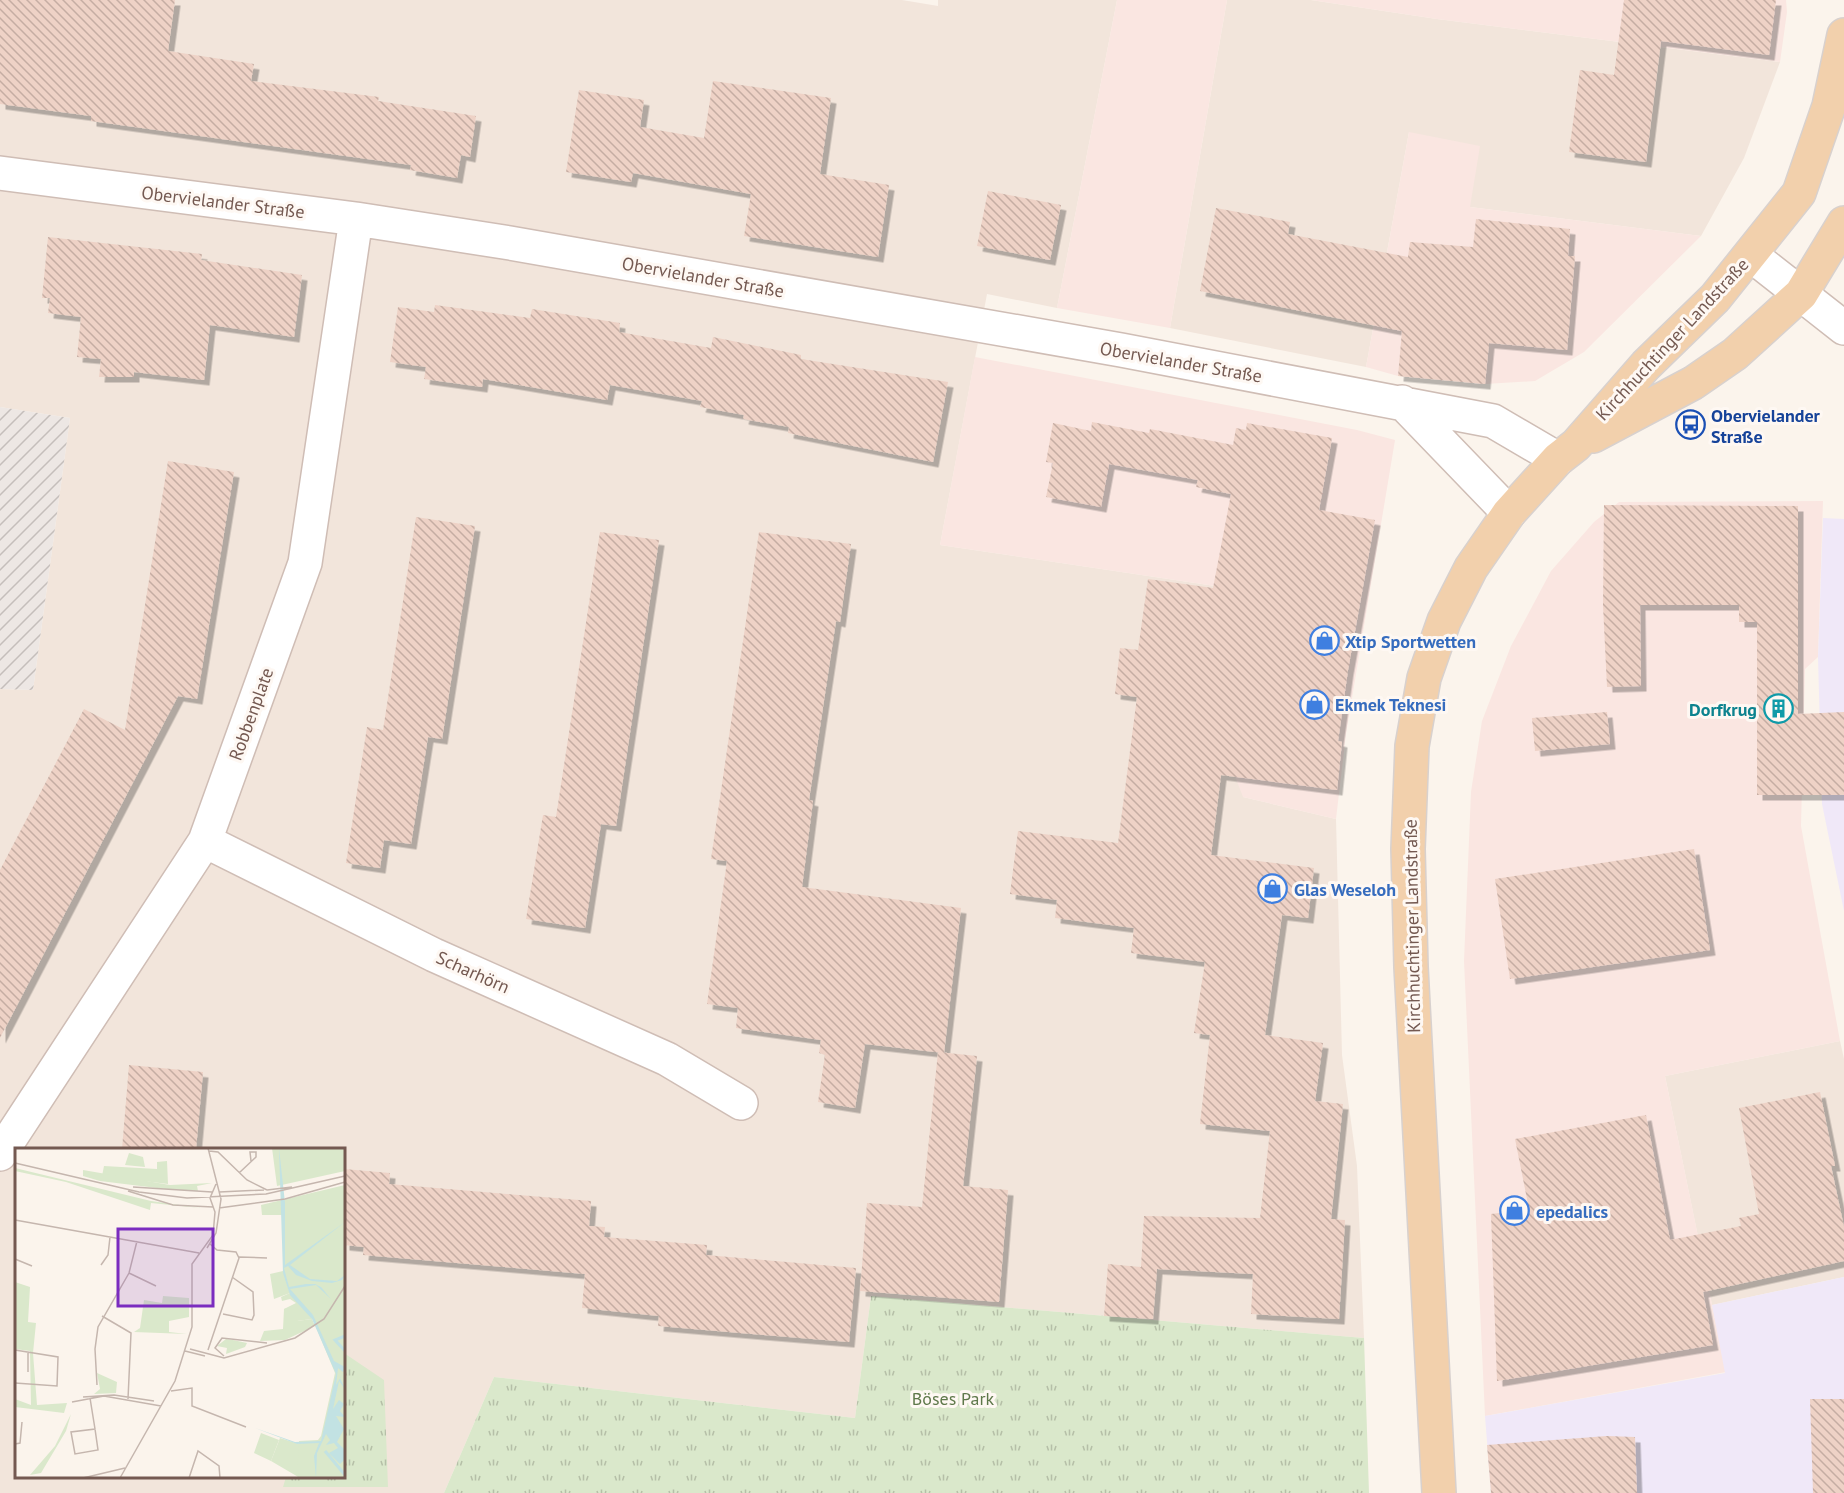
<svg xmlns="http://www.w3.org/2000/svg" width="1844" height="1493" viewBox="0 0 1844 1493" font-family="'PT Sans',sans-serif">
<defs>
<pattern id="industrial-furrows" width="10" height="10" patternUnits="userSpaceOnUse" patternTransform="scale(1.5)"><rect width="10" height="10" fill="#ede7e4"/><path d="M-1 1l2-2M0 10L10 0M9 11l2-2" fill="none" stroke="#c5bebb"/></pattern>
<pattern id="park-tufts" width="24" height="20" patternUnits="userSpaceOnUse" patternTransform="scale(1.5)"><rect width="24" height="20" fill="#dae8cb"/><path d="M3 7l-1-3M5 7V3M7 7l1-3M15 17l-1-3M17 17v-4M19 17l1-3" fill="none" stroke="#b5bfa7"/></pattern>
<pattern id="building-back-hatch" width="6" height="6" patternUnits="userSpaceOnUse" patternTransform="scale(1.5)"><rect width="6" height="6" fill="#eed2c6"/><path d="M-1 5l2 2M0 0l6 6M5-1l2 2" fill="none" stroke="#c5ada3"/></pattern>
<filter id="shadow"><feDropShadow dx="5.5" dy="5.5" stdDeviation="0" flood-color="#0004"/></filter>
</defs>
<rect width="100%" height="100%" fill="#fbf4ec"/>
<!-- residential -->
<path fill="#f2e5db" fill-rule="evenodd" d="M 0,0 L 902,0 L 938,6 L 938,0 L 1117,0 L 1057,308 L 987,294 L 940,545 L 1242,590 L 1243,797 L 1336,819 L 1342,1055 L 1357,1166 L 1364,1338 L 871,1296 L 855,1418 L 494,1377 L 444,1493 L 0,1493 L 0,689 L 33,690 L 70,418 L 0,407 ZM 16,1150 L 344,1150 L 344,1476 L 16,1476 Z
M 1227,0 L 1311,0 L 1437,19 L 1780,62 L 1744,158 L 1701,236 L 1470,207 L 1409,132 L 1366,367 L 1170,328 Z
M 1840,1041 L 1844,1059 L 1844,1277 L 1712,1305 L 1665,1076 Z"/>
<!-- commercial -->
<path fill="#fae6e1" d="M 1117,0 L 1227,0 L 1170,328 L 1057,308 Z
M 1311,0 L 1786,0 L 1787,12 L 1780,62 L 1437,19 Z
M 1409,132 L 1480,146 L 1470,207 L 1701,236 L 1584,352 L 1535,381 L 1485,384 L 1398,376 L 1366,367 Z
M 975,357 L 1357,430 L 1395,440 L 1346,734 L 1336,819 L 1243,797 L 1219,735 L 1242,590 L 940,545 Z
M 1823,501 L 1818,657 L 1805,669 L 1801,826 L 1840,1041 L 1665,1076 L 1726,1372 L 1485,1416 L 1464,961 L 1471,792 L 1482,721 L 1511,646 L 1551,571 L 1594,522 L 1619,502 Z"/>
<!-- industrial -->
<path fill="url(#industrial-furrows)" d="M 0,407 L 70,418 L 33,690 L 0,689 Z"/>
<!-- education -->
<path fill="#f0e8f8" d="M 1823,518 L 1844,519 L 1844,911 L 1822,804 L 1818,657 Z
M 1844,1277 L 1844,1493 L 1491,1493 L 1485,1416 L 1725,1373 L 1712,1305 Z"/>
<!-- park -->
<path fill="url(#park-tufts)" d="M 871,1296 L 1364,1338 L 1369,1493 L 444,1493 L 494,1377 L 855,1418 Z
M 344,1353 L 384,1380 L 388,1487 L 283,1487 L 286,1477 L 344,1476 Z"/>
<!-- building -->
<path fill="url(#building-back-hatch)" filter="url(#shadow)" d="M 0,0 L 175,0 L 168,51 L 254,64 L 251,81 L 379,97 L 378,101 L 476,116 L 470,157 L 461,155 L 457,178 L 410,170 L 411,165 L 91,121 L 91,116 L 0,104 Z
M 1624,0 L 1776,0 L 1769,55 L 1661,41 L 1646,162 L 1569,152 L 1580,70 L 1614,75 Z
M 713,81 L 831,98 L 820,174 L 889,185 L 878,257 L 744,236 L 751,194 L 633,173 L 631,182 L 566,172 L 579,90 L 644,100 L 640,127 L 704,138 Z
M 988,191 L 1061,205 L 1050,260 L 977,246 Z
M 1216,208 L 1290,222 L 1288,234 L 1408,257 L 1410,242 L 1473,247 L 1476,219 L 1570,229 L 1568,256 L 1575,256 L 1567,350 L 1489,343 L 1485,384 L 1398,376 L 1402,331 L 1200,291 Z
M 48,237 L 202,254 L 201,260 L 302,275 L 294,337 L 210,325 L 204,380 L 134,372 L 134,377 L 99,377 L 101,359 L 77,357 L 81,317 L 48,313 L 50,298 L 42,298 Z
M 435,305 L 530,318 L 532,309 L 620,323 L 619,332 L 711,348 L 713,337 L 801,355 L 801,359 L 948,382 L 933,462 L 788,433 L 789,427 L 743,419 L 744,415 L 700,407 L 702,401 L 610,385 L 607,400 L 483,379 L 482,387 L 424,379 L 426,367 L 390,362 L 398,307 L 434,312 Z
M 1092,422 L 1149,433 L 1150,429 L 1233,445 L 1236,428 L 1246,430 L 1247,423 L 1332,438 L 1319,510 L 1375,520 L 1348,670 L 1338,741 L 1342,742 L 1337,790 L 1221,775 L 1211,855 L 1314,868 L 1308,918 L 1282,915 L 1265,1035 L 1323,1043 L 1315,1101 L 1343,1104 L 1331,1219 L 1345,1220 L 1339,1319 L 1251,1314 L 1253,1274 L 1157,1269 L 1153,1319 L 1104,1316 L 1108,1264 L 1141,1267 L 1144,1216 L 1260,1218 L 1270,1131 L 1200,1124 L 1210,1035 L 1194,1033 L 1205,962 L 1131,953 L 1134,928 L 1055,918 L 1057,900 L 1010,894 L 1018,831 L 1118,843 L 1137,697 L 1115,694 L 1120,648 L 1138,650 L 1148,579 L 1213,588 L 1231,494 L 1196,487 L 1198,480 L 1109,464 L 1101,507 L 1046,497 L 1053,463 L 1046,462 L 1053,423 L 1091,431 Z
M 168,461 L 234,472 L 197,699 L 178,696 L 0,1038 L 0,870 L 84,709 L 125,730 Z
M 1604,505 L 1798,506 L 1798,714 L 1844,712 L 1844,795 L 1757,795 L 1757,622 L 1739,622 L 1739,605 L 1640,605 L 1641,686 L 1607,687 L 1603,605 Z
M 416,517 L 475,526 L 442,739 L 428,737 L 411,844 L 384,840 L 380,868 L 346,863 L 367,727 L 383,730 Z
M 600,532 L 659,540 L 616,826 L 601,824 L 585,928 L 526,919 L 543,815 L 556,817 Z
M 759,532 L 851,544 L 840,622 L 836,621 L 809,800 L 813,801 L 802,887 L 961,908 L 944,1053 L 865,1044 L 855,1108 L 818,1102 L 825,1055 L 819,1053 L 821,1040 L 736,1028 L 738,1008 L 707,1004 L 727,861 L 711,859 Z
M 1607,712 L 1610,744 L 1535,751 L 1532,718 Z
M 1694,849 L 1710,950 L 1510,979 L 1495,879 Z
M 938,1052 L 977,1056 L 963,1186 L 1008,1190 L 999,1302 L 860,1291 L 867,1203 L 922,1207 Z
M 129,1065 L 203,1072 L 196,1149 L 122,1149 Z
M 1820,1092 L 1835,1166 L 1831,1166 L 1844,1227 L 1844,1261 L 1703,1292 L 1713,1345 L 1497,1381 L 1491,1214 L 1529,1209 L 1515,1139 L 1646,1115 L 1670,1240 L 1741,1226 L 1739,1218 L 1759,1214 L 1739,1108 Z
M 344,1169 L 390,1173 L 389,1184 L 591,1201 L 589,1226 L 605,1227 L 604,1237 L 707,1245 L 706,1255 L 856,1268 L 849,1342 L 658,1326 L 659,1316 L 582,1308 L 585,1274 L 363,1255 L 364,1247 L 344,1245 Z
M 1810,1399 L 1844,1399 L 1844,1493 L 1813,1493 Z
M 1607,1436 L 1635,1437 L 1637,1493 L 1491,1493 L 1487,1445 Z"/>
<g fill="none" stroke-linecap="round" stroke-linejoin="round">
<defs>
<path id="minor" d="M 0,173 L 356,219 L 510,243 L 1121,350 L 1493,421 L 1558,459
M 1751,255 L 1844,328
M 1402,402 L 1509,513
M 205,841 L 434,955 L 667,1059 L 741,1103
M 0,1154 L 205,841 L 305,563 L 356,219"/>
<path id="major" d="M 1593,436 L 1693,383 L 1735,354 L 1801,294 L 1844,223
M 1439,1493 L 1411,967 L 1408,849 L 1412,746 L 1424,678 L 1444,621 L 1471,568 L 1509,513 L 1558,459 L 1576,445 L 1646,365 L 1715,298 L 1799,193 L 1829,106 L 1844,35"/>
</defs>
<!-- minor casing -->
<use href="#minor" stroke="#cfbdb5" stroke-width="36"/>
<!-- major casing -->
<use href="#major" stroke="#d8d1ce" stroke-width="36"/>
<!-- minor -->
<use href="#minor" stroke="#fff" stroke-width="33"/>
<!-- major -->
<use href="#major" stroke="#f2d0ac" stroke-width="33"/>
</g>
<!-- icons -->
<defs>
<symbol id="bus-ring" viewBox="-11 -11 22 22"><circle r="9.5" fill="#fef8f3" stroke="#1a4fb4" stroke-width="1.5"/><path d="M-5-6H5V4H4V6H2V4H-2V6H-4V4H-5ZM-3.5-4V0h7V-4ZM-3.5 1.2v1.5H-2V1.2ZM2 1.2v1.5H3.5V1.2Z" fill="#1a4fb4"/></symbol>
<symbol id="shop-ring" viewBox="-11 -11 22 22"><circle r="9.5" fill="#fef8f3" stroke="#3f7fe0" stroke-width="1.5"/><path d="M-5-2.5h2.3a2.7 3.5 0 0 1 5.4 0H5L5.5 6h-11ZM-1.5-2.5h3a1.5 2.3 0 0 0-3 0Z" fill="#3f7fe0"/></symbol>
<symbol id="building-ring" viewBox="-11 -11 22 22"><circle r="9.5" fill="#fef8f3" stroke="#0f9aa8" stroke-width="1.5"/><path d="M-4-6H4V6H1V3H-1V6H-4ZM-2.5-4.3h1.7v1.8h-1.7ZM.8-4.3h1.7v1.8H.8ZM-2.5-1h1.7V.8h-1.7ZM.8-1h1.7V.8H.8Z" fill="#0f9aa8"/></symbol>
</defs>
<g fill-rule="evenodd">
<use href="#bus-ring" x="1674" y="408" width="33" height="33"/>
<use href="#shop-ring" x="1308" y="624" width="33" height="33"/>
<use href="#shop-ring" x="1298" y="688" width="33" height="33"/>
<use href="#building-ring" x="1762" y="692" width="33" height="33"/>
<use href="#shop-ring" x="1256" y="872" width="33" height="33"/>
<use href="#shop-ring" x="1498" y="1194" width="33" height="33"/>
</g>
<g text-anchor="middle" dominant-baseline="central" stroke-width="6" stroke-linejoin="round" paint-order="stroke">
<!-- street labels -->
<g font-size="18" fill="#745951" stroke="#fef8f3">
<text transform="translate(223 202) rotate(7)">Obervielander Straße</text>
<text transform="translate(703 277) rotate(10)">Obervielander Straße</text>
<text transform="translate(1672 339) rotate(-47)">Kirchhuchtinger Landstraße</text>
<text transform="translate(1181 362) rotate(10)">Obervielander Straße</text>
<text transform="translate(251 714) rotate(-70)">Robbenplate</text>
<text transform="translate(1412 926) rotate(-91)">Kirchhuchtinger Landstraße</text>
<text transform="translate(473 972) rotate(24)">Scharhörn</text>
</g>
<!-- transit labels -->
<g font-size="18" font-weight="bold" fill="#164399" stroke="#fef8f3" text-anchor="start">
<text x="1711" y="415">Obervielander<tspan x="1711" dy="21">Straße</tspan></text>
</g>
<!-- shop labels -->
<g font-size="18" font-weight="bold" fill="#366cbe" stroke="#fef8f3" text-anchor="start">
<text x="1345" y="641">Xtip Sportwetten</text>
<text x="1335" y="704">Ekmek Teknesi</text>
<text x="1294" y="889">Glas Weseloh</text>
<text x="1536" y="1211">epedalics</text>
</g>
<!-- culture labels -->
<g font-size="18" font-weight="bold" fill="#0d838f" stroke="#fef8f3" text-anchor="end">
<text x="1757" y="709">Dorfkrug</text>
</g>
<!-- park labels -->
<g font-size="18" fill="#5e784a" stroke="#fef8f3">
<text x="953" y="1398">Böses Park</text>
</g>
</g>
<!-- overview -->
<g transform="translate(15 1148)">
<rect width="330" height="330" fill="#fbf4ec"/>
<path d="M 152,13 L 153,36 L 87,28 L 89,18 L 142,21 L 142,14 ZM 268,123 L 275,145 L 259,151 L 255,126 ZM 276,159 L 289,161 L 282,173 L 297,171 L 300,178 L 270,192 L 245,193 L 249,183 L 268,181 L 269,161 ZM 246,285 L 264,292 L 256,313 L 239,305 Z" fill="#dae8cb"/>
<path d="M 0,20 L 136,53 L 186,60 L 136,55 L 135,62 L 51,34 L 0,23 ZM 68,22 L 155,37 L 197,35 L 182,38 L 183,43 L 150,41 L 85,33 L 68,28 ZM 275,145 L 296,167 L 297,171 L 282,173 L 280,165 L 288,161 L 269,161 L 281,155 L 275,151 L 267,153 L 266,149 ZM 211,191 L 218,192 L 232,195 L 230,199 L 211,206 L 212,200 L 202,198 ZM 56,266 L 51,283 L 26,325 L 15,327 L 40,298 ZM 265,290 L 287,297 L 285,330 L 256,313 Z" fill="#dae8cb"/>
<path d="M 257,0 L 330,0 L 330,23 L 262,38 ZM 114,5 L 128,9 L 130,19 L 110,17 ZM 330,37 L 330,330 L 285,330 L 282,328 L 284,293 L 303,292 L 306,288 L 320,225 L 296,167 L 275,145 L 268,123 L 268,67 L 247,67 L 246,57 ZM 0,134 L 15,139 L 13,174 L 21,175 L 18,205 L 22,257 L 52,255 L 49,265 L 0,259 L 0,251 L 16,257 L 15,203 L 0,201 ZM 148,148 L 174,150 L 174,169 L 154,173 L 154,184 L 172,186 L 119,184 L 125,180 L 129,152 L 147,155 ZM 82,225 L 102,234 L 101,245 L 79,246 L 85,241 Z" fill="#dae8cb"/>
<path d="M 264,0 L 270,55 L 270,117 L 330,74 L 275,117 L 295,131 L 322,133 L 330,127 L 327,132 L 317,135 L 297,133 L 281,127 L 273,118 L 269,120 L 274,139 L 291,136 L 300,136 L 306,139 L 316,151 L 301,137 L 275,141 L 298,167 L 319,213 L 330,219 L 328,224 L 323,220 L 321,237 L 329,224 L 325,230 L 330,241 L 324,233 L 318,261 L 324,252 L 329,256 L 325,263 L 330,269 L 321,268 L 329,281 L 322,294 L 330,302 L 330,311 L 325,316 L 314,305 L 323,300 L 319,295 L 311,297 L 315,292 L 311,286 L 302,305 L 301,330 L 299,308 L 304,295 L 282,296 L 240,280 L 280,294 L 306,293 L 321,226 L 297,171 L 275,147 L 268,125 Z" fill="#c2e2e3"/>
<path fill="none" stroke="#c2e2e3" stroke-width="3" d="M 330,188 L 320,192 L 330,203M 310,303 L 330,327"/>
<path fill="none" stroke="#c5b6ae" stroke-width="1.5" d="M 194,3 L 203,4 L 232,32 L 252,42M 0,15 L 124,44 L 172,50 L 251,46 L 330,28M 224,25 L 241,9 L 241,4 L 235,4 L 236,13M 118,39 L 197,44M 252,42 L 277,39M 113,43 L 158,57 L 198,59M 204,44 L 249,42M 204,60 L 270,51 L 330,34M 0,72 L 184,105M 192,100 L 201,85 L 206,51 L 193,0M 224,109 L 252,110M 0,111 L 17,118M 86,117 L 93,107 L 95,89M 114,125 L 141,138M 208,166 L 237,172 L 239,167 L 238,144 L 217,129M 87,168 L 116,185 L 113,251M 175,201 L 209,210 L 280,190 L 309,171 L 330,138M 0,202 L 43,209 L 42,238 L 0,235M 193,202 L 224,110 L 221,104 L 202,102 L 195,96M 170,203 L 190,208M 13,204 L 13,224M 209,208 L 200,200 L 207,190 L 252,195M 82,237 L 80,201 L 83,179 L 114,125 L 122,93M 156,243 L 177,240 L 177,258 L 231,279M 68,249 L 99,247 L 139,253M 75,250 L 80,281 L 56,284 L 60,306 L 83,302 L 80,281M 57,254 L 89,248 L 146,258M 0,296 L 5,295 L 7,274M 68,330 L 110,320M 105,330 L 160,233 L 177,179 L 177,116 L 198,87 L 200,64 L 195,50 L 201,36M 174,330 L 183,303 L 204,318 L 205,330"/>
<path fill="#7b2cbf" fill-opacity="0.15" stroke="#7b2cbf" stroke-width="3" d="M 103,81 L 198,81 L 198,158 L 103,158 Z"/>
<rect width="330" height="330" fill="none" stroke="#745951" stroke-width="3"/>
</g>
</svg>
